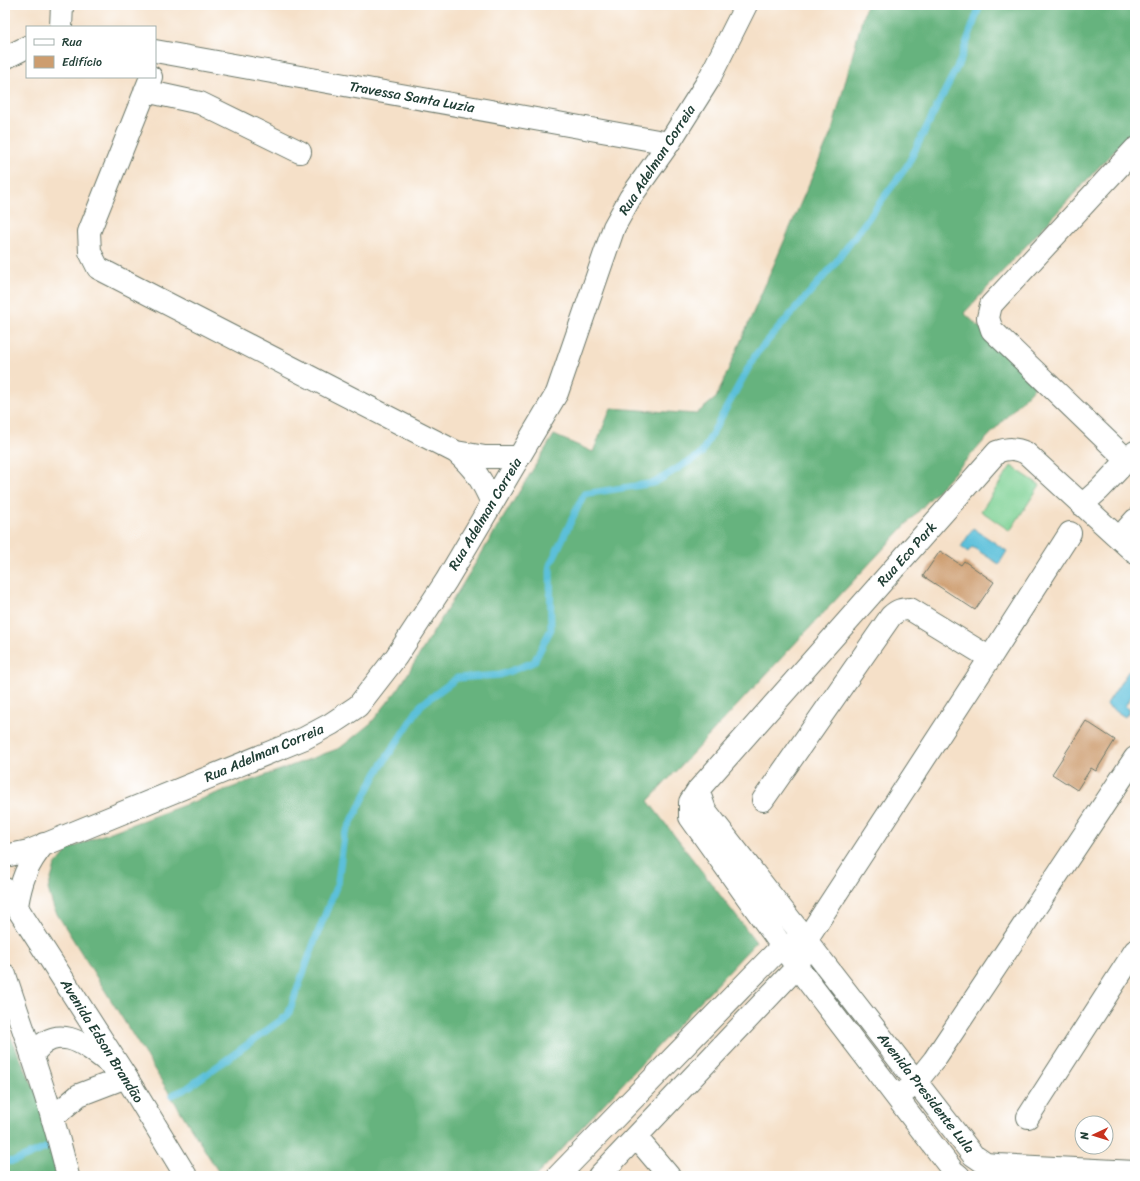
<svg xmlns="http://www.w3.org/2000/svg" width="1140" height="1181" viewBox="0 0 1140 1181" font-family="Sriracha,sans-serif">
<rect width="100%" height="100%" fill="#fff"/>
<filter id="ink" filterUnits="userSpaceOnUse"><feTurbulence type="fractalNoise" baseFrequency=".025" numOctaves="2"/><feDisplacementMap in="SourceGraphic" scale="8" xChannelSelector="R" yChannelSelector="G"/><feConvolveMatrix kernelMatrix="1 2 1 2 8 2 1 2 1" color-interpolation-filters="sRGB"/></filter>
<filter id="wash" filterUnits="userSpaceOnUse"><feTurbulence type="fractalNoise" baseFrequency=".012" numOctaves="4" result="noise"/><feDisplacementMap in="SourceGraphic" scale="16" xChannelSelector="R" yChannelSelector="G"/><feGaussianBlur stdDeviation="0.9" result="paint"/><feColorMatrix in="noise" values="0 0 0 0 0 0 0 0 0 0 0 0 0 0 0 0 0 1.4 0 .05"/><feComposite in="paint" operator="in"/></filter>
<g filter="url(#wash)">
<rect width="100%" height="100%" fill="#f5e0c8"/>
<!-- green -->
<path fill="#7ed194" stroke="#4e8764" d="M 1011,466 L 1040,485 L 1010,531 L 981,511 Z"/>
<!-- forest -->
<path fill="#66b37e" stroke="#427859" d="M 866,5 L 1135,5 L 1135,128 L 964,313 L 1039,382 L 648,801 L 756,942 L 536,1176 L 221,1176 L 54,909 L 48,889 L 55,866 L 68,850 L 92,839 L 340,748 L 371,723 L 399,688 L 554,435 L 593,452 L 611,408 L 696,414 L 716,398 L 832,131 Z
M 5,1025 L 39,1099 L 58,1176 L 5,1176 Z"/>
<!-- water -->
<path fill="#5cc0da" stroke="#3e7e87" d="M 973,528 L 1007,551 L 999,564 L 972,547 L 968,552 L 961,547 Z
M 1129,670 L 1135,674 L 1135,691 L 1125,706 L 1130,710 L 1125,717 L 1106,705 Z"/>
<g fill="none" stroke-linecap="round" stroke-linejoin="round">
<!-- stream -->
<path stroke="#5cc0da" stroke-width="7" d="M 172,1095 L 186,1089 L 288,1015 L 315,940 L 338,882 L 344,836 L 376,774 L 421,705 L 457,678 L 500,675 L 534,662 L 551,629 L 550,565 L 584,494 L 654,483 L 701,454 L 756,354 L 833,266 L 907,166 L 960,61 L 980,5
M 5,1162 L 15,1161 L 48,1147"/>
</g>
<g id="blocks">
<!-- building -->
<path fill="#cd9d6f" d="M 940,551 L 961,565 L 964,561 L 994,582 L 975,610 L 923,576 Z
M 1086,721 L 1115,740 L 1096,771 L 1091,768 L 1077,790 L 1052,774 Z"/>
</g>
</g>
<g filter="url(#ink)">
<use href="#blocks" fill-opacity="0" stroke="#6a7668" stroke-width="1"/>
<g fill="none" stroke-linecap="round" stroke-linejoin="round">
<defs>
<path id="minor" d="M 61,27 L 62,5
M 155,51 L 669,143
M 5,58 L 27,47
M 151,77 L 89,232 L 90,252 L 98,268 L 456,452 C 475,469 482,480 492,503
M 145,91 L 200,103 L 300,152
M 456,452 L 485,457 L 519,457
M 1127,460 L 992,330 L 988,318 L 991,305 L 1135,149
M 1082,505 L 1100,489 L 1135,452
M 1119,538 L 1135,520
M 698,790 L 705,810 L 973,1155 L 986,1164 L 998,1165 L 1135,1172
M 763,800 L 891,616 C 898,610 902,609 910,609 L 990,658
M 5,856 L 29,851 L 305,738 L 331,724 L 358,706 L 396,657 L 446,581 L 557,393 L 614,227 L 630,198 L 669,143 L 708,81 L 746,5
M 17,906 C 21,881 27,864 44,844
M 906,1091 L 917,1081 L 934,1060 L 1135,758
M 1028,1117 L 1135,951
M 52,1118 L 79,1095 L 126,1077
M 636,1137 L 669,1176
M 558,1176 L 782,946 L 795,943
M 599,1176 L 797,967 L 806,940 L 990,658 L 1070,533
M 959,1176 L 953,1171 L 797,967 L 690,817 L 690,802 L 698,790 L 997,452 C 1009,448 1015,448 1026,453 L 1135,553"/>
<path id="major" d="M 5,889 L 126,1077 L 186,1176
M 5,975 C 27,1042 52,1108 68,1176
M 32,1056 C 58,1019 87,1046 113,1066"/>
</defs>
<!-- minor casing -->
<use href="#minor" stroke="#6a7668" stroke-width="24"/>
<!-- major casing -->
<use href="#major" stroke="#6a7668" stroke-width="24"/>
<!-- minor -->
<use href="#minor" stroke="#fff" stroke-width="22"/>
<!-- major -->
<use href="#major" stroke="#fff" stroke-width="22"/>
</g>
</g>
<g text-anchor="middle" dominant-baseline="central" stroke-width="3" stroke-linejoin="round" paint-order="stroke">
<!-- street labels -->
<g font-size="14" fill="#1f3d34" stroke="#fff">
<text transform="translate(412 97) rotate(10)">Travessa Santa Luzia</text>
<text transform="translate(657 160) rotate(-57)">Rua Adelman Correia</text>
<text transform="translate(485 514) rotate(-59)">Rua Adelman Correia</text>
<text transform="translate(907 554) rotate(-48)">Rua Eco Park</text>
<text transform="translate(264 753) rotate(-23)">Rua Adelman Correia</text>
<text transform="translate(102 1041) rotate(58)">Avenida Edson Brandão</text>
<text transform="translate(926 1093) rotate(52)">Avenida Presidente Lula</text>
</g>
</g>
<!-- margin -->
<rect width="1140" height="1181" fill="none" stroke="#fff" stroke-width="20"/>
<!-- legend -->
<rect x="26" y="26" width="130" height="52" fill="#ffffff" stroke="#a5b1ae"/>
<rect x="34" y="39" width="20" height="6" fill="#ffffff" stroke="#a5b1ae"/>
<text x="62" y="46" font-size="12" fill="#1f3d34">Rua</text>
<rect x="34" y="56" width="20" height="12" fill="#cd9d6f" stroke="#a5b1ae"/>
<text x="62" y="66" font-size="12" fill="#1f3d34">Edifício</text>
<!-- north arrow -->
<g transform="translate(1094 1135) rotate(266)"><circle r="19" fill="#ffffff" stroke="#a5b1ae"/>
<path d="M0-3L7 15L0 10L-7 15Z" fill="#c8321e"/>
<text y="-6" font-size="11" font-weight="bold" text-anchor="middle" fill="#1f3d34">N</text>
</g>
</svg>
